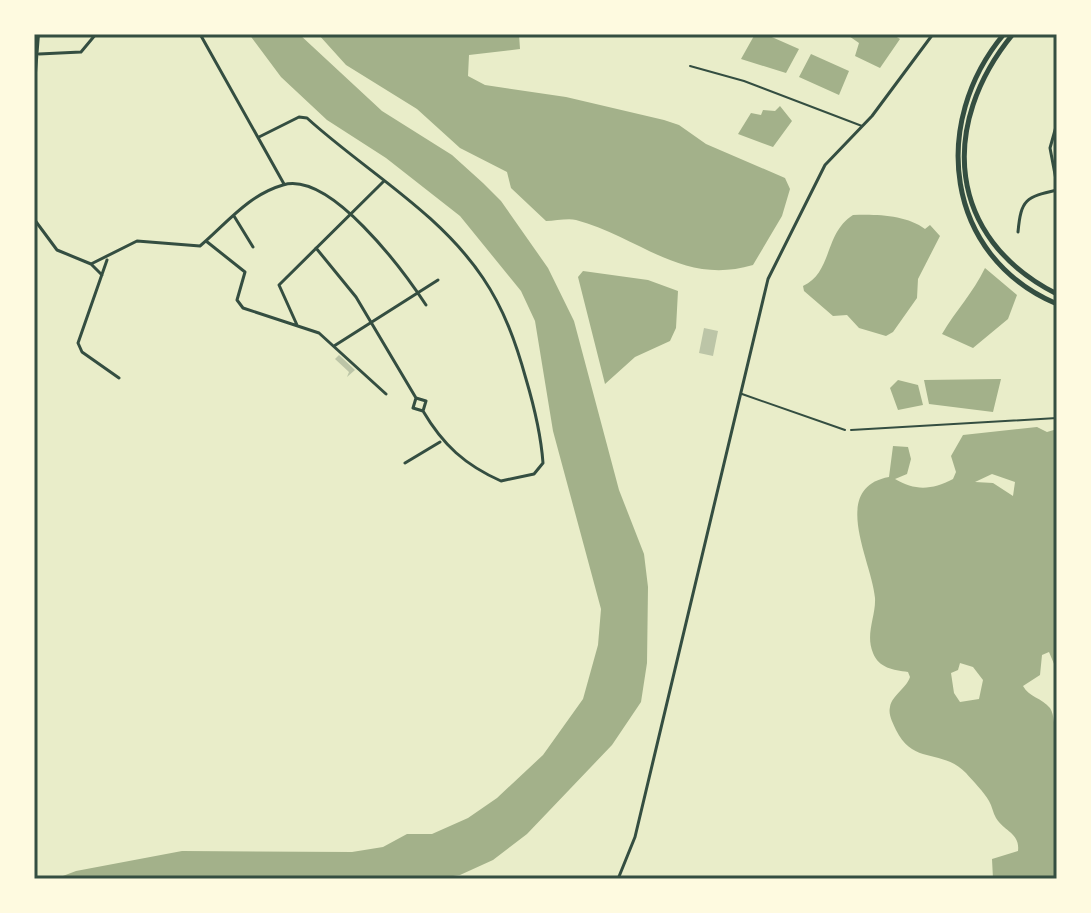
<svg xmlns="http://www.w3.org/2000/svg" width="1091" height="913" viewBox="0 0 1091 913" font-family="Commissioner,sans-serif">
<rect width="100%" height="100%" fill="#e9edc9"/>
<!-- water -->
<path fill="#a3b18a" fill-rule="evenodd" d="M 249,34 L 299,34 L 382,111 L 452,155 L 483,183 L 501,201 L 548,268 L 574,321 L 619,490 L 644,554 L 648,587 L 647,663 L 641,702 L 612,745 L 527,834 L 493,860 L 460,875 L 432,879 L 55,879 L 76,871 L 182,851 L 352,852 L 383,847 L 407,834 L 432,834 L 468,818 L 497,798 L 543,755 L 583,699 L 598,645 L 601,609 L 553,431 L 535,321 L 521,291 L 460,216 L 386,158 L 327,120 L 281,77 Z
M 318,34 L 519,34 L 520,49 L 469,55 L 468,76 L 485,85 L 566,97 L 664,120 L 679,125 L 706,144 L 785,178 L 790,189 L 782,216 L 753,265 C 682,286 640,237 576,220 C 568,218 555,221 546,221 L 511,188 L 507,172 L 460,148 L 417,109 L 346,65 Z
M 755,34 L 765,34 L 799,49 L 786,73 L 741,59 Z
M 846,34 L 892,34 L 900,39 L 880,68 L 855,56 L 859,43 Z
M 811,54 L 849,71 L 839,95 L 799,77 Z
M 780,106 L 792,121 L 773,147 L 738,134 L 751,113 L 761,115 L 763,110 L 775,111 Z
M 853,215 C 876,214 907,215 925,229 L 930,225 L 940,236 L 918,279 L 917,298 L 893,332 L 886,336 L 859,328 L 847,315 L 833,316 L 804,291 L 803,286 C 833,272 824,233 853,215 Z
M 985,268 L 1017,295 L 1008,319 L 973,348 L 942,334 C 956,310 973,293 985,268 Z
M 583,271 L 648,280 L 678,291 L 676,328 L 670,341 L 635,357 L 605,384 L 578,277 Z
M 1001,379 L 993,412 L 929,404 L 924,380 Z
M 898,380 L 918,385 L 923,405 L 898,410 L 890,388 Z
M 1037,427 L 1047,432 L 1057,429 L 1057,671 L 1049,652 L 1042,655 L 1040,675 L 1023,686 C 1029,697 1042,698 1050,708 C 1055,716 1053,726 1057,735 L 1057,879 L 993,879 L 992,859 L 1018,851 C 1020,833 1005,832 996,818 C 993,813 992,806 989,801 C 984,792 973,781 966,773 C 942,748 914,766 896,730 C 893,723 888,715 890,707 C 892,695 906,689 910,677 L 908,672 C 893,670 879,668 873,653 C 865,634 876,616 875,598 C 872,561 829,488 889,477 L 893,446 L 908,447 L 911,459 L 907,474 L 895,479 C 915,491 932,490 953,479 L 956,472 L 951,456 L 963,435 ZM 992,474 L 1015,482 L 1013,496 L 993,483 L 975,482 ZM 960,663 L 973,667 L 983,680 L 979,699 L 960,702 L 954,693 L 951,673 L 958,670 Z"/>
<!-- building -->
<path fill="#bcc5a7" d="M 704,328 L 718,331 L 713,356 L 699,353 Z
M 339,355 L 355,370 L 347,377 L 349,372 L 335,359 Z"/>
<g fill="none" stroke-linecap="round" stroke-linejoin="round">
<!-- path -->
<path stroke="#344e41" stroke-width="2" d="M 851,430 L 1057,418"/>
<!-- service -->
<path stroke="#344e41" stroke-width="2" d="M 690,66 L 744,81 L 862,126
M 742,394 L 845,430"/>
<!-- minor -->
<path stroke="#344e41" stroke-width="3" d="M 200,34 L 284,184
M 39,54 L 81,52 L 96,34
M 1057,123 L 1050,148 L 1057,185
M 259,137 L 299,117 L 307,118 C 364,170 439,212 483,278 C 504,309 516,343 526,379 C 534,406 541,435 543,463 L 534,474 L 501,481 C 465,465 443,445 423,411
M 234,216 L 253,247
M 34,219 L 57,250 L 91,264 L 137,241 L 200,246 C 226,224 248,195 283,185 C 330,171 403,270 426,305
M 1018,232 C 1021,199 1026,197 1057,190
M 206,241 L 245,272 L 237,300 L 243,308 L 319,333 L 386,394
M 316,248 L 356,297 L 416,398 L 426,401 L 423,411 L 413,408 L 416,398
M 107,260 L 78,343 L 82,352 L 119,378
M 91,264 L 102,275
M 297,325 L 279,285 L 383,182
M 334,346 L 438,280
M 405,463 L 440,442
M 618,879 L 635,837 L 768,279 L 825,165 L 872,116 L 933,34"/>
<!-- secondary -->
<path stroke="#344e41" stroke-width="4" d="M 34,85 L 38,34"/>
<!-- primary -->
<path stroke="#344e41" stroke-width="5" d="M 1004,34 C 930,122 944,256 1057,304
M 1013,34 C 939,124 946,238 1057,294"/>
</g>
<!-- border -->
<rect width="1091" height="913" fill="none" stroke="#fefae0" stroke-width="72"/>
<rect x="36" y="36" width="1019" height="841" fill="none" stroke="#344e41" stroke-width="3"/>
</svg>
